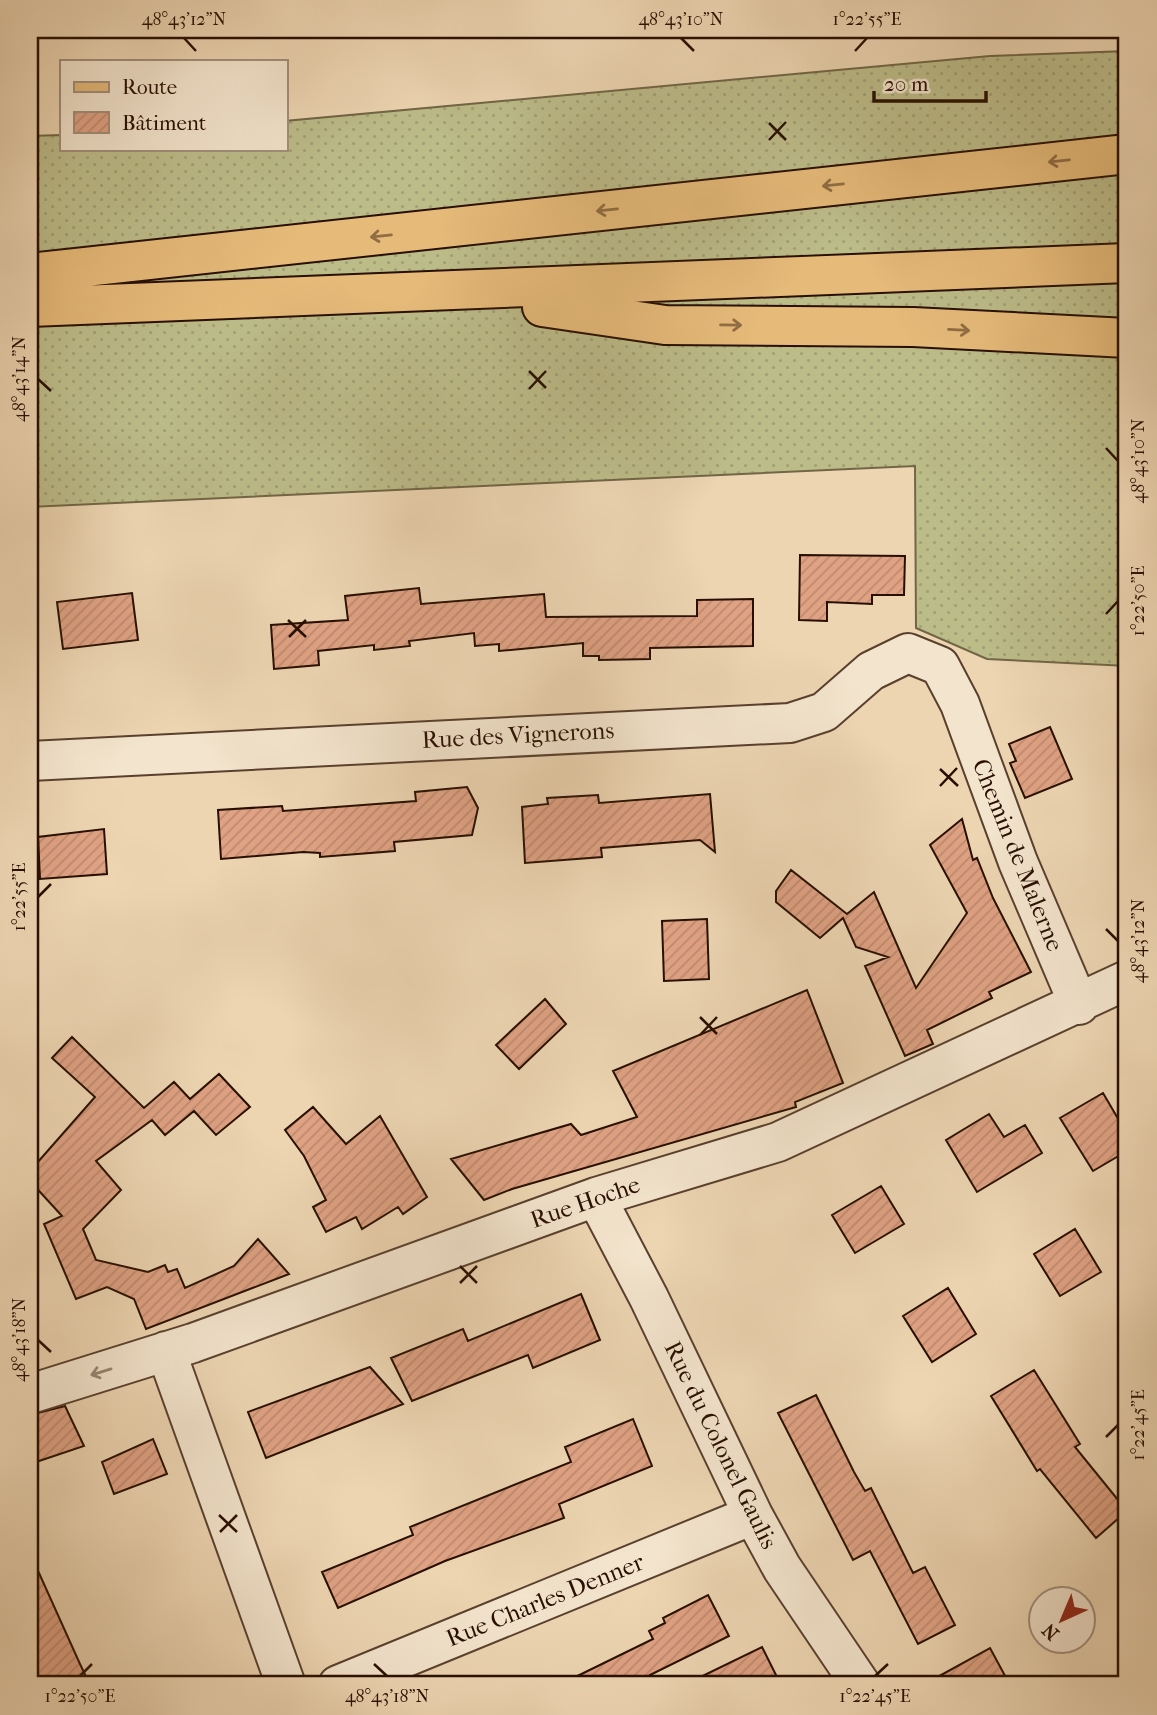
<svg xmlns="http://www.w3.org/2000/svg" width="1157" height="1715" viewBox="0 0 1157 1715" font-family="'IM FELL French Canon',serif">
<defs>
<pattern id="grass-dots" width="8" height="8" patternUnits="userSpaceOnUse" patternTransform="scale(1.75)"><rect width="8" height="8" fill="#bcbc89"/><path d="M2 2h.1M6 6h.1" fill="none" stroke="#a2a075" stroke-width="1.8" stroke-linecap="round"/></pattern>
<pattern id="building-hatch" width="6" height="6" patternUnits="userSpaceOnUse" patternTransform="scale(1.75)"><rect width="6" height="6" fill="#dfa283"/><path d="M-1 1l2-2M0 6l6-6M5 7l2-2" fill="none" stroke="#bf8a70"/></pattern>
</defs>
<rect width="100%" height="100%" fill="#edd5b2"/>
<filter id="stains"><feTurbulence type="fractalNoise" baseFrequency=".00286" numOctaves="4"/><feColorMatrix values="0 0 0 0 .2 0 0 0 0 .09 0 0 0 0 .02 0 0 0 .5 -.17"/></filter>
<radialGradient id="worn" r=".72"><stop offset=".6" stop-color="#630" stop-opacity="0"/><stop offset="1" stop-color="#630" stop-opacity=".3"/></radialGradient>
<!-- grass -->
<path fill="url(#grass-dots)" stroke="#726646" stroke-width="2" d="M 1127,51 L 1127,666 L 987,659 L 916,628 L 915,466 L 30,507 L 30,136 L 61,135 L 61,149 L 285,149 L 285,121 L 990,56 Z"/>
<!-- building -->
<path fill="url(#building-hatch)" stroke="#280f02" stroke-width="2" d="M 800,555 L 905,556 L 904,595 L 872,595 L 872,604 L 827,602 L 827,621 L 799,620 Z
M 419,588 L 421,604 L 544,594 L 546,617 L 697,616 L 697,600 L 753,599 L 753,646 L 650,648 L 650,659 L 599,660 L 599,656 L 583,656 L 583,643 L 499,651 L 499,644 L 475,646 L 474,633 L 409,641 L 410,646 L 374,650 L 374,645 L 318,651 L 319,665 L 274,669 L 271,625 L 348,620 L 345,596 Z
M 132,593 L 138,640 L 63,649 L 57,602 Z
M 1050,727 L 1072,779 L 1025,798 L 1010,763 L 1016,761 L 1009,744 Z
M 467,787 L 478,808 L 472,835 L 394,842 L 395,851 L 320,857 L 320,853 L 303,852 L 221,859 L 218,810 L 282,806 L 283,811 L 416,801 L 415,792 Z
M 710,794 L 715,852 L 700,840 L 601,848 L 602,857 L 525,863 L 522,807 L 548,804 L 547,798 L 598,795 L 599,803 Z
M 962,819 L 973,860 L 977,858 L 993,898 L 1031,972 L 989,992 L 992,998 L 927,1030 L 933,1044 L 905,1056 L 865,966 L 888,957 L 856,947 L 843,918 L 820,938 L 776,902 L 776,891 L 791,870 L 847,914 L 874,892 L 916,988 L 967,913 L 930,845 Z
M 104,829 L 107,874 L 40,879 L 38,837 Z
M 707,919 L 709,979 L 664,981 L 662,921 Z
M 807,990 L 843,1083 L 795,1102 L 796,1107 L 512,1189 L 484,1200 L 451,1159 L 571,1124 L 581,1135 L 637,1117 L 613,1071 Z
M 545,999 L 566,1024 L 519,1069 L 496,1045 Z
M 72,1037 L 144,1108 L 174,1082 L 190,1099 L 219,1074 L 250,1107 L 216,1135 L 194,1111 L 165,1135 L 152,1120 L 96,1161 L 121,1190 L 83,1229 L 96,1260 L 148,1272 L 165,1265 L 168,1272 L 177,1269 L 185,1288 L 234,1266 L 258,1239 L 289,1274 L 146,1329 L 134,1299 L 107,1287 L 76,1299 L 44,1224 L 62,1216 L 30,1181 L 30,1171 L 95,1097 L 52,1058 Z
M 1103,1093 L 1127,1134 L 1127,1151 L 1093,1171 L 1060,1118 Z
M 313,1107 L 346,1144 L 380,1116 L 427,1197 L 403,1214 L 398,1207 L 362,1229 L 356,1217 L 326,1232 L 313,1207 L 326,1200 L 304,1156 L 285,1130 Z
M 989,1114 L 1004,1137 L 1025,1125 L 1042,1153 L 977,1192 L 946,1140 Z
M 881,1186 L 904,1224 L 855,1253 L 832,1215 Z
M 1075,1229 L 1101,1272 L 1060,1296 L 1034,1254 Z
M 948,1288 L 976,1334 L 932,1362 L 903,1316 Z
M 581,1294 L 600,1340 L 533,1368 L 528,1355 L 412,1401 L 391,1358 L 463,1329 L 468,1341 Z
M 370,1367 L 403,1404 L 266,1458 L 248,1412 Z
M 1034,1370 L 1080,1444 L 1075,1447 L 1127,1511 L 1096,1538 L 1040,1469 L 1037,1471 L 991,1396 Z
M 816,1395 L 854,1472 L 865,1491 L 871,1488 L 913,1573 L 925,1567 L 955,1625 L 918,1644 L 870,1551 L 853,1560 L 778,1413 Z
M 65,1406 L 84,1446 L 30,1464 L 30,1415 Z
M 633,1419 L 652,1466 L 559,1504 L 564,1518 L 445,1561 L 338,1608 L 322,1572 L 413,1535 L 410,1527 L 571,1462 L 565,1447 Z
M 153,1439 L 167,1474 L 114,1494 L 102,1462 Z
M 30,1553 L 80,1664 L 90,1685 L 30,1685 Z
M 708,1595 L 729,1636 L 650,1675 L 655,1685 L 559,1685 L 653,1639 L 649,1631 L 665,1623 L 663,1618 Z
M 762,1647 L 781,1685 L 684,1685 Z
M 990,1648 L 1010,1685 L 923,1685 Z"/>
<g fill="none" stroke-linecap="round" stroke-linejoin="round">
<defs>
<path id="street" d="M 30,761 L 790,723 L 824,712 L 871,671 L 908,653 L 940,666 L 960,704 L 1018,862 L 1079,1005
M 596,1197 L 649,1298 L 753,1515 L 782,1568 L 861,1685
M 166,1351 L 286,1685
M 30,1394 L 193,1343 L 596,1197 L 778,1142 L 1127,980
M 338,1685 L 753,1515"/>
<path id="primary" d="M 30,273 L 1127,154
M 30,307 L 1127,263
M 542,307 L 665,325 L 913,327 L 1127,338"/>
</defs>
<!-- street casing -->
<use href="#street" stroke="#59402e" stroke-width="42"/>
<!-- primary casing -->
<use href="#primary" stroke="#280f02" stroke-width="42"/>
<!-- street -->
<use href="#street" stroke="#f3e4cd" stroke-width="38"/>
<!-- primary -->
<use href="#primary" stroke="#e6ba79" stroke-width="38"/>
</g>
<!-- one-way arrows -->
<defs><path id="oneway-shaft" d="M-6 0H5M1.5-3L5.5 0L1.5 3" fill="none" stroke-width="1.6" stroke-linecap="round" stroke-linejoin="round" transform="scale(1.75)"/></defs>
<g stroke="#906d43">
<use href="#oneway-shaft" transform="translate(1059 161) rotate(174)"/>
<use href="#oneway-shaft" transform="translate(833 185) rotate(174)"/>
<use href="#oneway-shaft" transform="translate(607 210) rotate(174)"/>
<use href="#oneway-shaft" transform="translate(381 236) rotate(174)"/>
<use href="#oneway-shaft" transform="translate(731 325) rotate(1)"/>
<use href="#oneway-shaft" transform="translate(959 330) rotate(3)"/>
</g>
<use stroke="#988472" href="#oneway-shaft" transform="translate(101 1372) rotate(163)"/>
<!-- ticks -->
<path fill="none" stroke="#280f02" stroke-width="2.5" d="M 184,38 L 196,51M 681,38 L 694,51M 855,51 L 867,38M 769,123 L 786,140M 769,140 L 786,122M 529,371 L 546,388M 38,379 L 51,391M 529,389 L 546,371M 1106,448 L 1118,461M 1106,614 L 1118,601M 288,620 L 306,637M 289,637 L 306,620M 940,769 L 958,786M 940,786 L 957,768M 38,897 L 51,884M 1106,929 L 1118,941M 700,1017 L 717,1034M 700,1035 L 717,1017M 460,1266 L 477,1283M 460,1283 L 477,1266M 38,1340 L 51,1352M 1106,1437 L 1118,1425M 219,1515 L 237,1532M 220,1532 L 237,1515M 374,1664 L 387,1676M 80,1676 L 92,1664M 875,1676 L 888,1664"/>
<g text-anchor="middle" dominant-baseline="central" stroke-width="6" stroke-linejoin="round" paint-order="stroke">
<!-- street labels -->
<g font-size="24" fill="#280f02" stroke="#f3e4cd">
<text transform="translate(518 735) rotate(-3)">Rue des Vignerons</text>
<text transform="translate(1018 855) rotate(68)">Chemin de Malerne</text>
<text transform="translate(585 1202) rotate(-19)">Rue Hoche</text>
<text transform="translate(721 1445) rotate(64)">Rue du Colonel Gaulis</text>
<text transform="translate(545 1600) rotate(-22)">Rue Charles Denner</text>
</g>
</g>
<!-- margin -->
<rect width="1157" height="1715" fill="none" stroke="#edd5b2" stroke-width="77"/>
<!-- legend -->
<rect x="60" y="60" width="228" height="91" fill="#f3e4cd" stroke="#a28f7c" stroke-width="2"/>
<rect x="74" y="82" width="35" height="10" fill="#e6ba79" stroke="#a28f7c" stroke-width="2"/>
<text x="122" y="94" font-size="21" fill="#280f02">Route</text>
<rect x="74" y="112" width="35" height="21" fill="url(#building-hatch)" stroke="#a28f7c" stroke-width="2"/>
<text x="122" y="130" font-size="21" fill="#280f02">Bâtiment</text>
<!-- north arrow -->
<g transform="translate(1062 1620) rotate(224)"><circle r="33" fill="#f3e4cd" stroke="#a28f7c" stroke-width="2"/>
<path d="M0-5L12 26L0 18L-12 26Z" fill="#8f2418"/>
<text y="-10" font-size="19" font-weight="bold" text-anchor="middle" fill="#280f02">N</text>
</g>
<!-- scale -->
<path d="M874 91v10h112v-10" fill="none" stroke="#280f02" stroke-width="3.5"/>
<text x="884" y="91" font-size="21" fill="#280f02" stroke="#f3e4cd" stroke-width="5" paint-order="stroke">20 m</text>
<rect x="38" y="38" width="1080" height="1638" fill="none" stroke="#280f02" stroke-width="2.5"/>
<g font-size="18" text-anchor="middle" fill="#280f02">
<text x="184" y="25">48°43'12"N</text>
<text x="681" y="25">48°43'10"N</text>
<text x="867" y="25">1°22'55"E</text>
<text transform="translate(19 379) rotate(-90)" y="6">48°43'14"N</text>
<text transform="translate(1138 461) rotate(-90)" y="6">48°43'10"N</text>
<text transform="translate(1138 601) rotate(-90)" y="6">1°22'50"E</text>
<text transform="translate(19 897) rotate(-90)" y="6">1°22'55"E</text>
<text transform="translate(1138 941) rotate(-90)" y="6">48°43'12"N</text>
<text transform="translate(19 1340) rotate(-90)" y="6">48°43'18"N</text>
<text transform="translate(1138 1425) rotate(-90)" y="6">1°22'45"E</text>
<text x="80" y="1702">1°22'50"E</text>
<text x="387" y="1702">48°43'18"N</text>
<text x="875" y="1702">1°22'45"E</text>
</g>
<rect width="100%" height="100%" filter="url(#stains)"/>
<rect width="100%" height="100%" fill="url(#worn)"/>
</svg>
